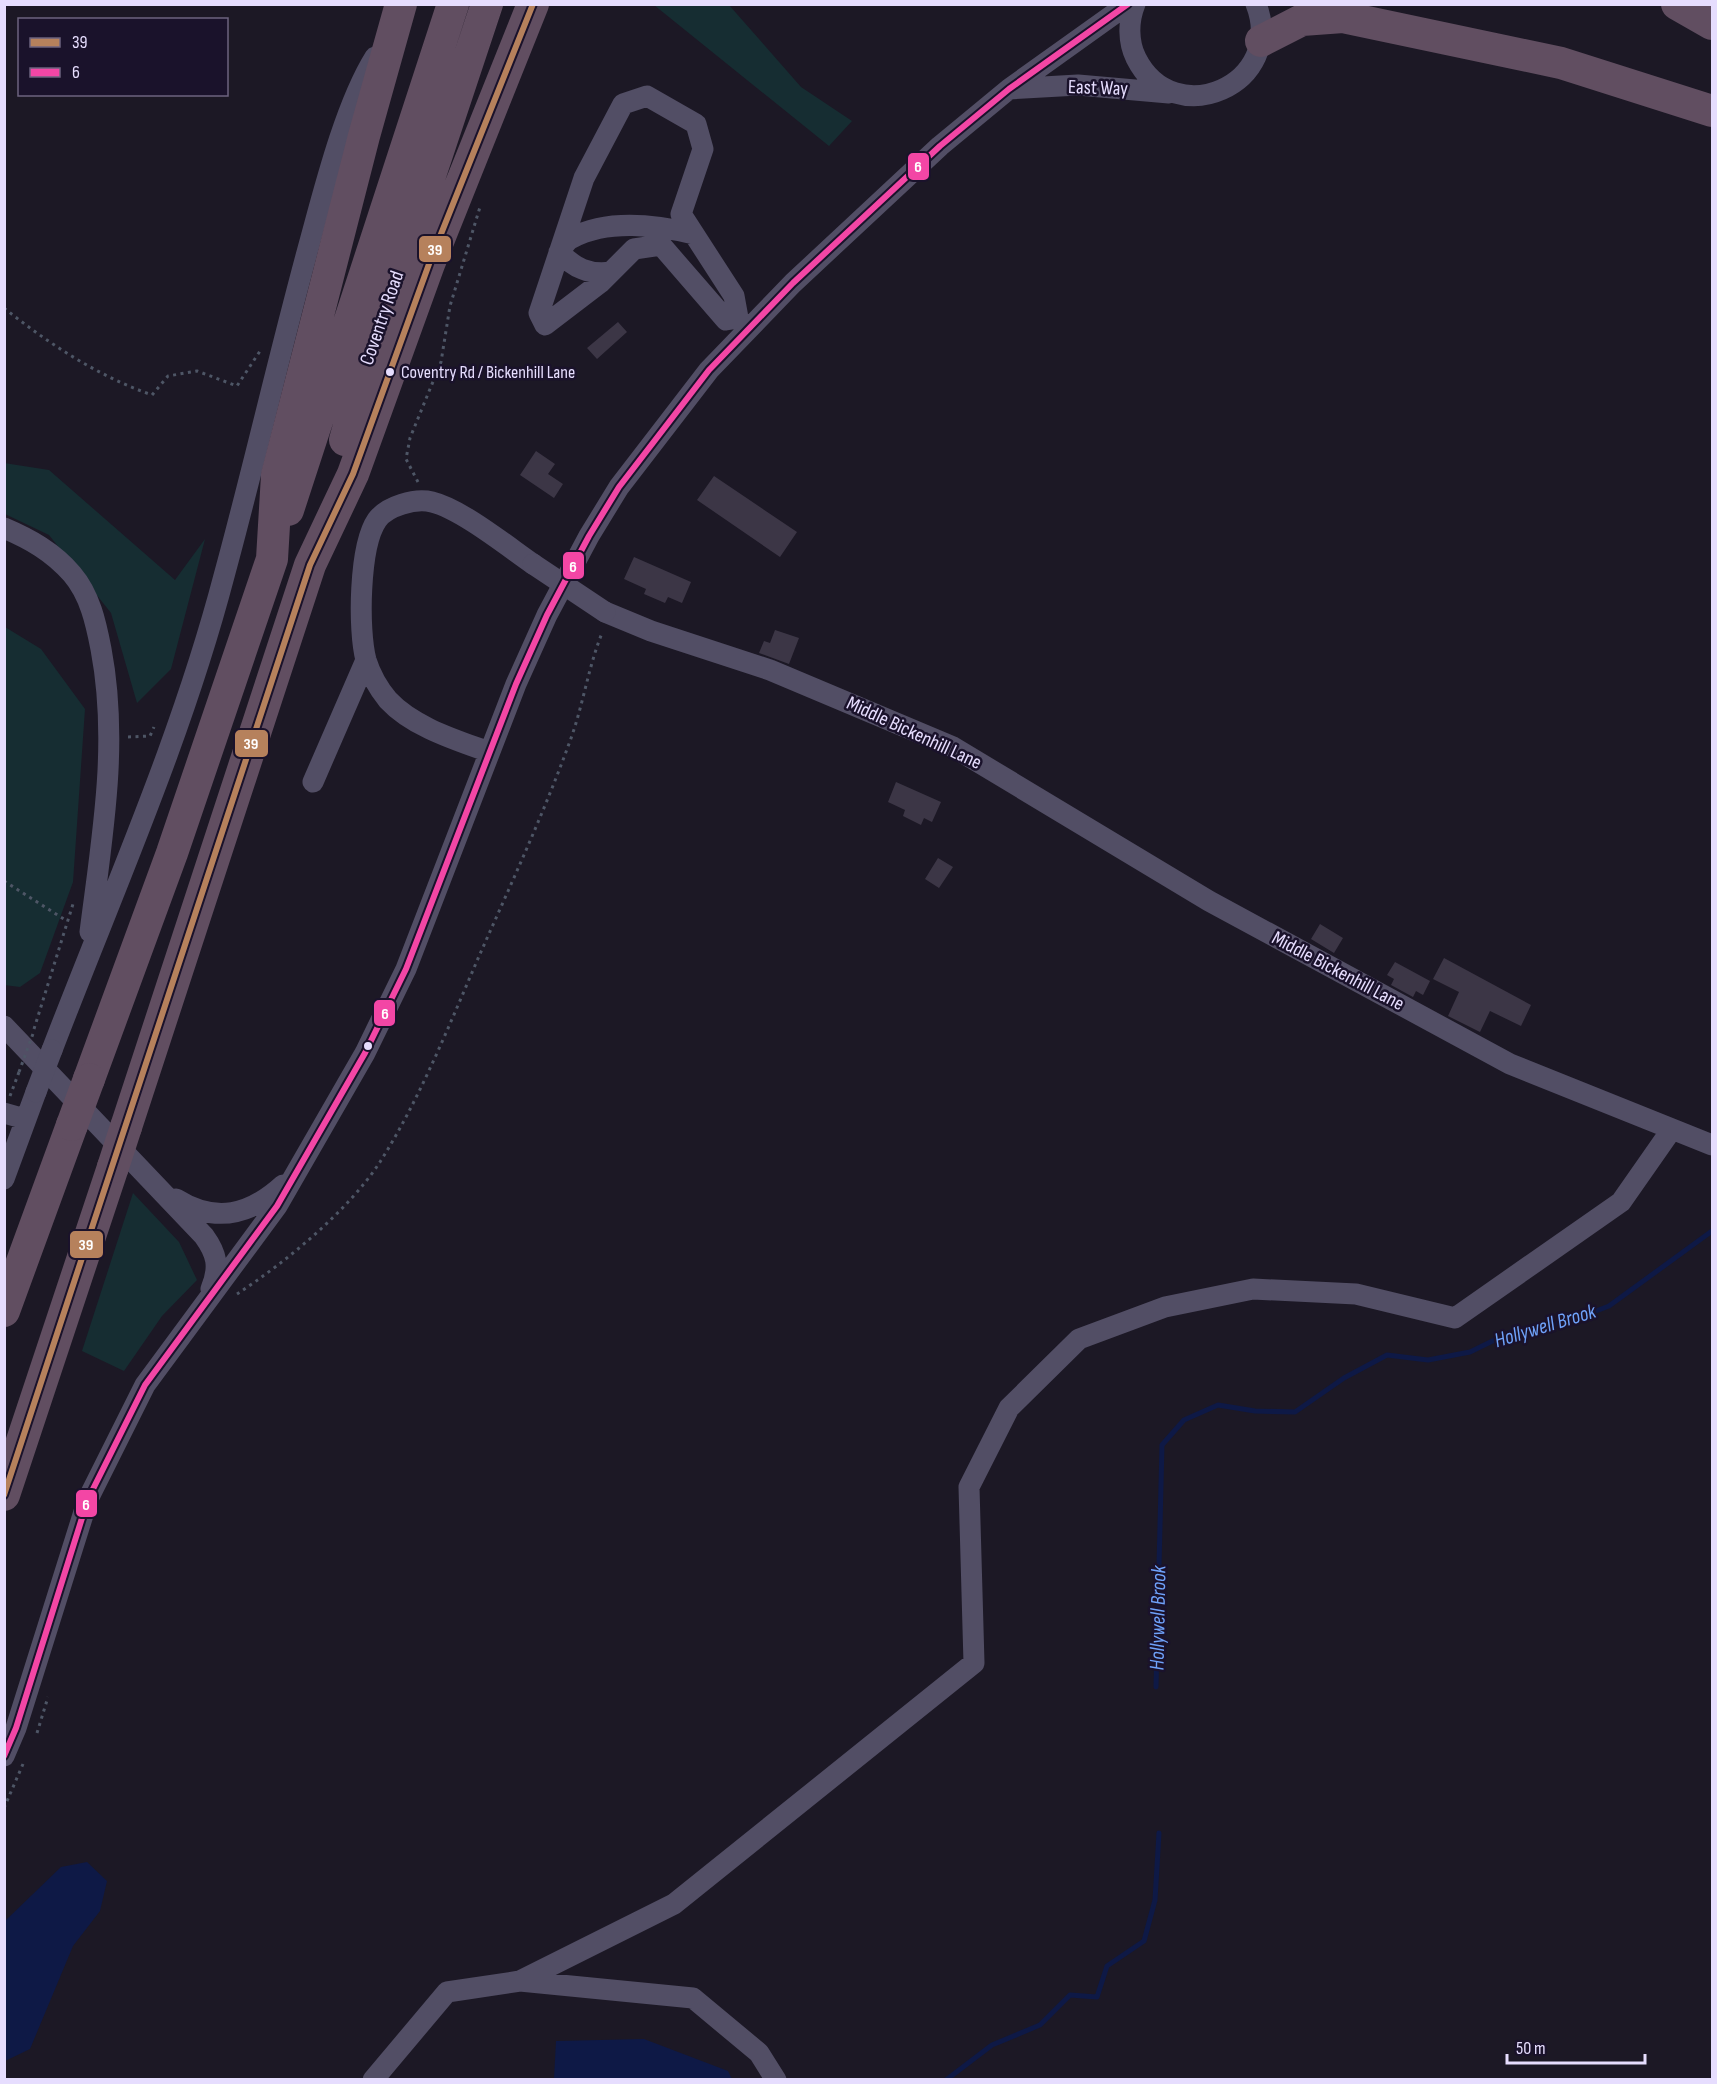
<svg xmlns="http://www.w3.org/2000/svg" width="1717" height="2084" viewBox="0 0 1717 2084" font-family="'Sofia Sans Condensed',sans-serif">
<rect width="100%" height="100%" fill="#1c1825"/>
<!-- green -->
<path fill="#162d32" d="M 654,5 L 729,5 L 801,87 L 852,121 L 829,146 Z
M 4,463 L 49,470 L 175,580 L 205,539 L 171,669 L 137,703 L 111,613 L 49,535 L 5,514 Z
M 5,627 L 41,649 L 85,709 L 73,882 L 40,973 L 20,987 L 4,985 Z
M 133,1193 L 179,1242 L 197,1280 L 162,1316 L 124,1371 L 82,1351 Z"/>
<!-- water -->
<path fill="#0e1946" d="M 87,1862 L 107,1881 L 100,1911 L 73,1946 L 30,2049 L 5,2061 L 5,1921 L 61,1867 Z
M 644,2039 L 728,2071 L 732,2079 L 554,2079 L 556,2041 Z"/>
<g fill="none" stroke-linecap="round" stroke-linejoin="round">
<!-- stream -->
<path stroke="#0e1946" stroke-width="5" d="M 1156,1687 L 1162,1445 L 1184,1420 L 1218,1405 L 1255,1411 L 1295,1412 L 1344,1378 L 1387,1355 L 1428,1360 L 1470,1352 L 1513,1331 L 1570,1321 L 1609,1306 L 1712,1231
M 946,2080 L 992,2045 L 1040,2025 L 1070,1995 L 1097,1997 L 1107,1966 L 1144,1941 L 1155,1900 L 1159,1833"/>
</g>
<!-- building -->
<path fill="#3c3646" d="M 618,322 L 627,332 L 597,359 L 587,348 Z
M 536,451 L 555,464 L 548,474 L 563,484 L 554,498 L 520,475 Z
M 714,476 L 797,532 L 780,557 L 697,500 Z
M 634,557 L 691,582 L 682,603 L 668,597 L 665,603 L 644,594 L 646,589 L 624,579 Z
M 775,630 L 799,638 L 789,664 L 759,653 L 764,641 L 770,643 Z
M 896,782 L 941,802 L 932,822 L 924,818 L 921,825 L 903,816 L 905,810 L 888,802 Z
M 938,858 L 953,867 L 939,888 L 925,879 Z
M 1320,924 L 1343,938 L 1334,953 L 1311,939 Z
M 1444,958 L 1531,1005 L 1521,1026 L 1490,1011 L 1480,1032 L 1448,1016 L 1459,992 L 1433,979 Z
M 1395,962 L 1430,981 L 1423,995 L 1416,991 L 1413,997 L 1391,985 L 1394,979 L 1387,975 Z"/>
<g fill="none" stroke-linecap="round" stroke-linejoin="round">
<!-- path -->
<path stroke="#4e5666" stroke-width="3" stroke-dasharray="3 4.5" stroke-linecap="butt" d="M 4,308 C 49,344 98,376 152,395 L 168,376 L 197,371 L 237,386 L 260,351
M 418,482 L 406,459 L 410,438 L 441,362 L 450,306 L 480,207
M 128,737 L 150,736 L 154,727
M 4,881 L 67,921
M 34,1029 L 73,904
M 10,1096 L 19,1072
M 237,1294 C 286,1262 348,1211 380,1162 C 420,1099 450,1023 480,954 C 511,884 544,813 570,741 C 583,706 588,668 602,633
M 37,1733 L 48,1697
M 4,1808 L 23,1764"/>
<!-- minor -->
<path stroke="#524e65" stroke-width="21" d="M 1135,4 C 1128,21 1128,42 1136,58 C 1174,134 1287,84 1256,4
M 1009,89 L 1078,85 L 1169,93
M 611,272 C 589,275 574,268 559,252 C 563,247 567,240 572,238 C 607,219 657,225 694,234
M 738,318 L 726,320 L 661,245 L 634,249 L 600,283 L 545,325 L 539,313 L 584,178 L 623,104 L 647,96 L 696,124 L 703,149 L 681,214 L 734,296 L 738,318 L 748,329
M 4,528 C 30,539 53,552 72,574 C 90,595 96,623 101,649 C 119,744 102,837 90,932
M 605,612 L 651,631 L 770,670 L 953,747 L 1209,901 L 1510,1064 L 1712,1145
M 489,752 C 456,740 413,727 388,700 C 379,689 370,673 366,660 C 358,630 359,546 377,520 C 387,506 415,498 432,502 C 461,509 507,546 533,564
M 313,782 L 366,660
M 4,1026 L 204,1236 C 217,1254 220,1267 211,1289
M 52,1050 C 112,893 181,740 224,576 C 254,466 279,355 309,245 C 324,190 345,105 375,57
M 4,1113 L 25,1119
M 4,1179 L 36,1092
M 176,1199 C 216,1224 250,1215 283,1185
M 4,1756 L 16,1728 L 88,1499 L 145,1385 L 277,1206 L 365,1053 L 406,969 L 516,684 L 547,615 L 589,536 L 619,487 L 709,370 L 793,283 L 940,146 L 1009,89 L 1128,4
M 520,1981 L 674,1904 L 974,1663 L 969,1487 L 1009,1408 L 1079,1339 L 1165,1307 L 1253,1289 L 1356,1294 L 1455,1318 L 1621,1202 L 1672,1129
M 373,2080 L 447,1992 L 520,1981 L 693,1998 L 759,2053 L 776,2080"/>
<!-- highway -->
<path stroke="#614e61" stroke-width="32" d="M 1677,4 L 1712,24
M 1261,41 L 1302,20 L 1343,17 L 1561,63 L 1712,111
M 345,440 L 362,380 L 487,4
M 288,510 L 453,4
M 89,1079 L 172,853 L 272,559 L 277,475 L 364,136 L 401,4
M 126,1127 L 310,565 L 353,474 L 429,264 L 533,4
M 4,1311 L 72,1125
M 4,1495 L 113,1167"/>
<!-- path-bridge -->
<path stroke="#4e5666" stroke-width="3" stroke-dasharray="3 4.5" stroke-linecap="butt" d="M 19,1072 L 34,1031"/>
<!-- minor-bridge -->
<path stroke="#524e65" stroke-width="21" d="M 533,564 L 605,612
M 36,1092 L 52,1050"/>
<!-- highway-bridge -->
<path stroke="#614e61" stroke-width="32" d="M 72,1125 L 89,1079
M 113,1167 L 126,1127"/>
<defs>
<path id="bus-1" d="M 4,1495 L 310,565 L 353,474 L 429,264 L 533,4"/>
<path id="bus-2" d="M 4,1756 L 16,1728 L 88,1499 L 145,1385 L 277,1206 L 365,1053 L 406,969 L 516,684 L 547,615 L 589,536 L 619,487 L 709,370 L 793,283 L 940,146 L 1009,89 L 1128,4"/>
</defs>
<!-- bus-1 casing -->
<use href="#bus-1" stroke="#1a122b" stroke-width="10"/>
<!-- bus-2 casing -->
<use href="#bus-2" stroke="#1a122b" stroke-width="10"/>
<!-- bus-1 -->
<use href="#bus-1" stroke="#b6815c" stroke-width="6"/>
<!-- bus-2 -->
<use href="#bus-2" stroke="#f346a5" stroke-width="6"/>
</g>
<!-- markers -->
<g fill="#e6ddfe" stroke="#1a122b" stroke-width="2">
<circle cx="390" cy="372" r="5"/>
<circle cx="368" cy="1046" r="5"/>
</g>
<g text-anchor="middle" dominant-baseline="central" stroke-width="5" stroke-linejoin="round" paint-order="stroke">
<!-- bus labels -->
<g font-size="18" fill="#e6ddfe" stroke="#1a122b" text-anchor="start">
<text x="401" y="372">Coventry Rd / Bickenhill Lane</text>
</g>
<!-- street labels -->
<g font-size="20" fill="#e6ddfe" stroke="#1a122b">
<text transform="translate(1098 88) rotate(2)">East Way</text>
<text transform="translate(382 318) rotate(-71)">Coventry Road</text>
<text transform="translate(914 733) rotate(25)">Middle Bickenhill Lane</text>
<text transform="translate(1338 971) rotate(28)">Middle Bickenhill Lane</text>
</g>
<!-- water labels -->
<g font-size="21" font-style="italic" fill="#6fa2fa" stroke="#1a122b">
<text transform="translate(1545 1326) rotate(-17)">Hollywell Brook</text>
<text transform="translate(1158 1618) rotate(-89)">Hollywell Brook</text>
</g>
</g>
<g stroke="#1a122b" stroke-width="2">
<rect x="907" y="152" width="23" height="29" rx="6" fill="#f346a5"/>
<rect x="418" y="235" width="34" height="28" rx="6" fill="#b6815c"/>
<rect x="562" y="551" width="23" height="29" rx="6" fill="#f346a5"/>
<rect x="234" y="729" width="35" height="29" rx="6" fill="#b6815c"/>
<rect x="373" y="999" width="23" height="28" rx="6" fill="#f346a5"/>
<rect x="69" y="1230" width="35" height="29" rx="6" fill="#b6815c"/>
<rect x="75" y="1489" width="23" height="29" rx="6" fill="#f346a5"/>
</g>
<g font-size="16" text-anchor="middle" font-weight="bold" fill="#fff">
<text x="918" y="172">6</text>
<text x="435" y="255">39</text>
<text x="573" y="572">6</text>
<text x="251" y="749">39</text>
<text x="385" y="1019">6</text>
<text x="86" y="1250">39</text>
<text x="86" y="1510">6</text>
</g>
<!-- border -->
<rect width="1717" height="2084" fill="none" stroke="#e6ddfe" stroke-width="12"/>
<!-- legend -->
<rect x="18" y="18" width="210" height="78" fill="#1a122b" stroke="#6c637f" stroke-width="1.5"/>
<rect x="30" y="38" width="30" height="9" fill="#b6815c" stroke="#6c637f" stroke-width="1.5"/>
<text x="72" y="48" font-size="18" fill="#e6ddfe">39</text>
<rect x="30" y="68" width="30" height="9" fill="#f346a5" stroke="#6c637f" stroke-width="1.5"/>
<text x="72" y="78" font-size="18" fill="#e6ddfe">6</text>
<!-- scale -->
<path d="M1507 2054v9h138v-9" fill="none" stroke="#e6ddfe" stroke-width="3"/>
<text x="1516" y="2054" font-size="18" fill="#e6ddfe" stroke="#1a122b" stroke-width="4.5" paint-order="stroke">50 m</text>
</svg>
